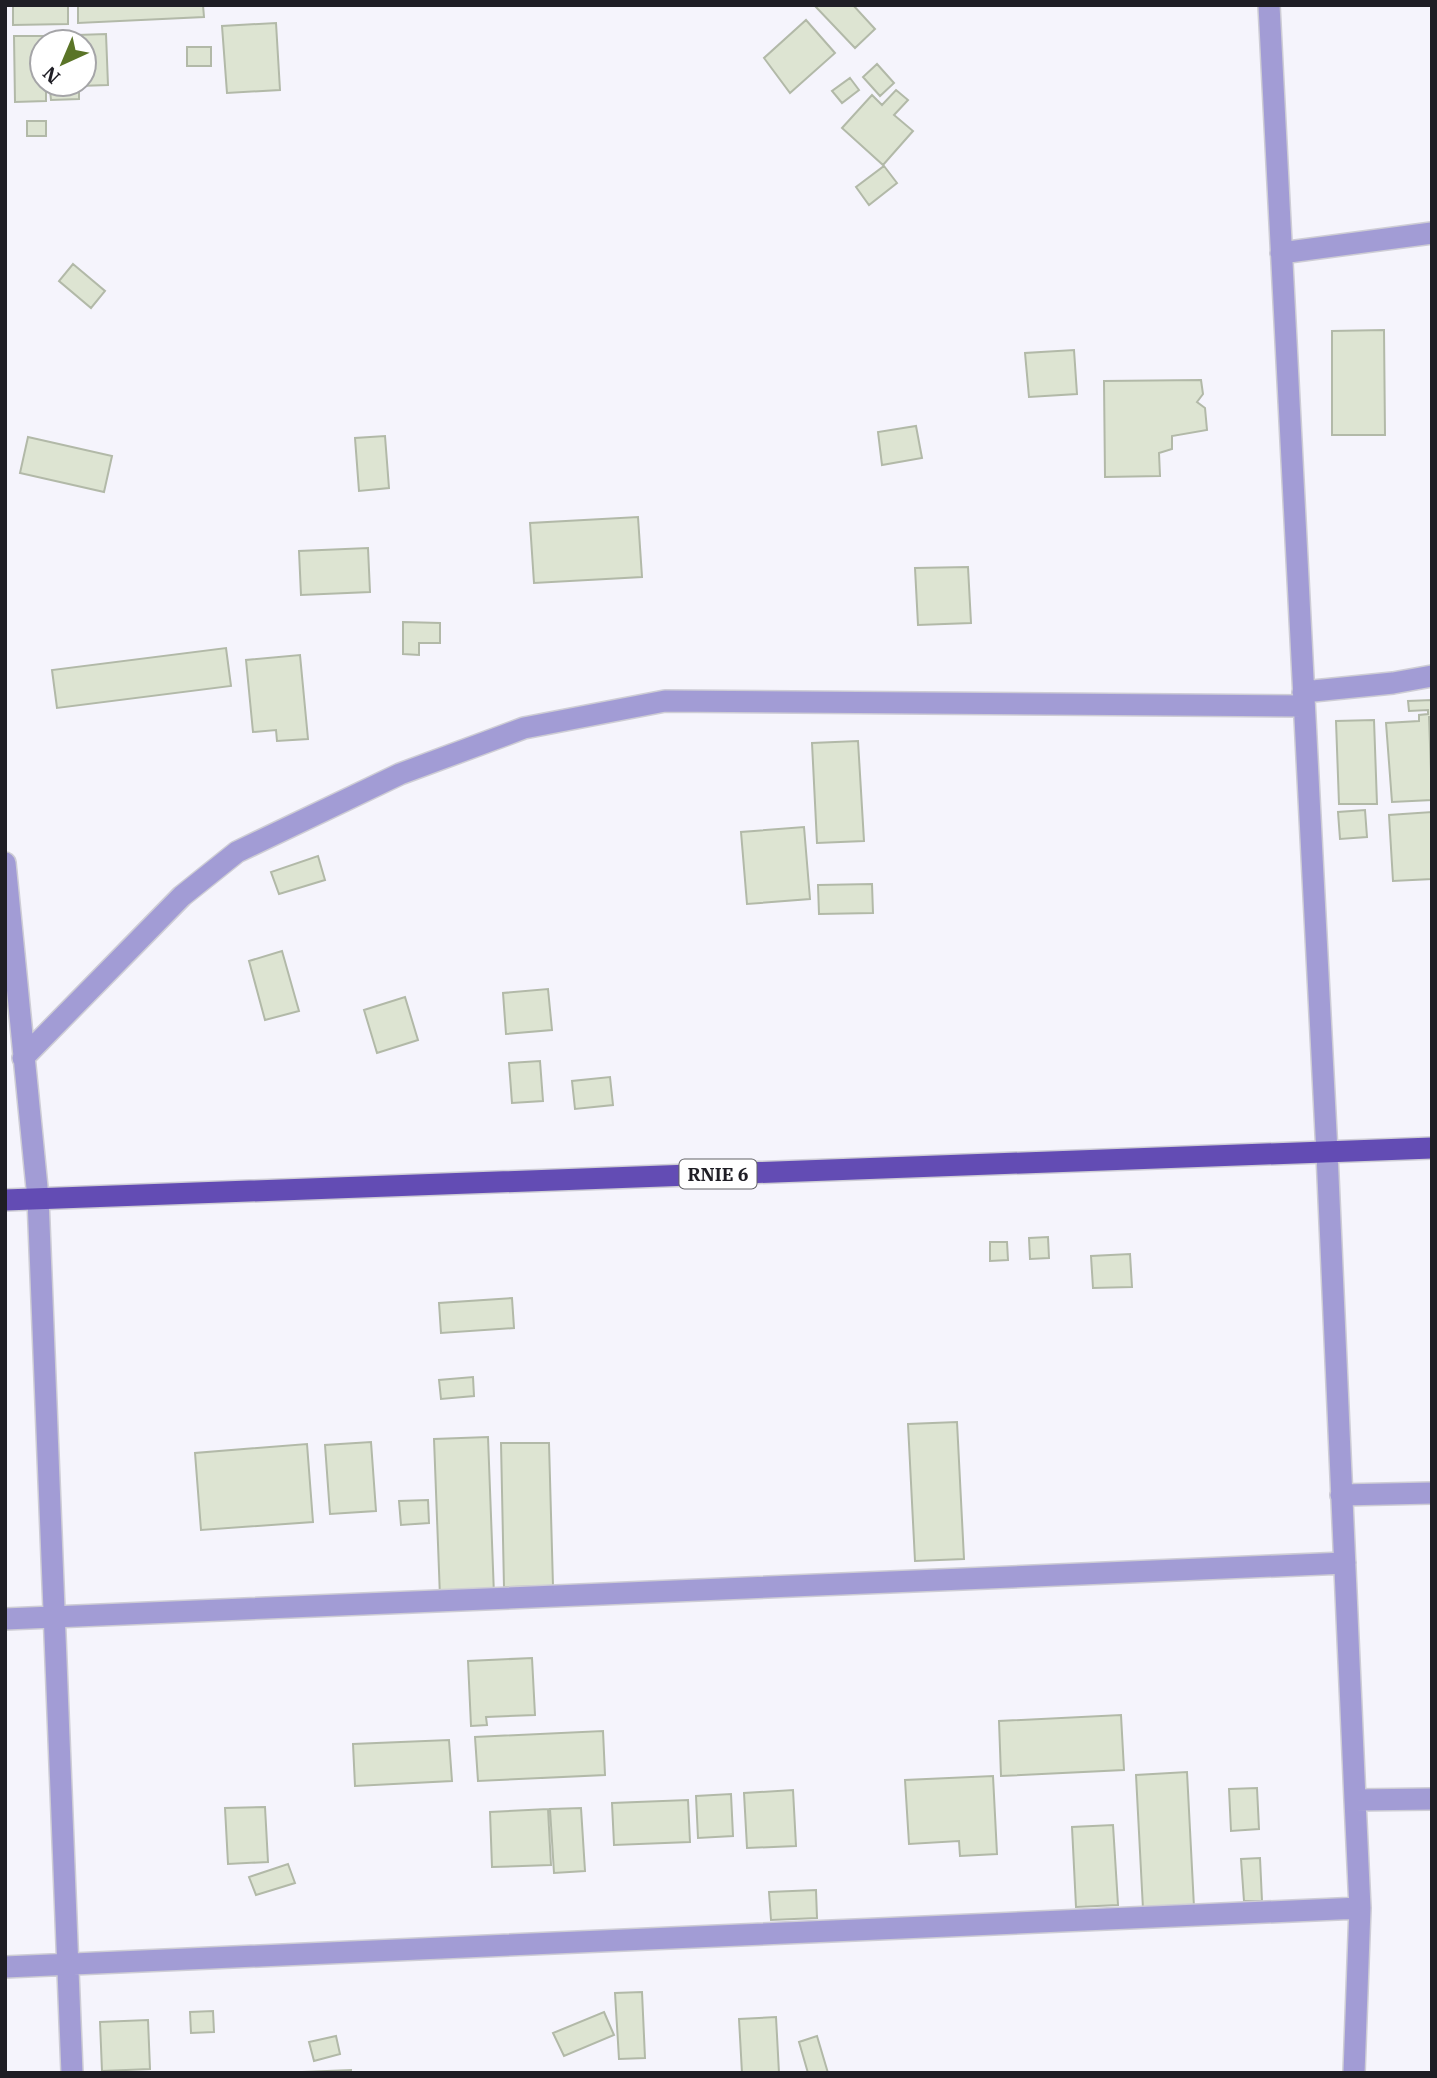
<svg xmlns="http://www.w3.org/2000/svg" width="1437" height="2078" viewBox="0 0 1437 2078" font-family="'IBM Plex Serif',serif">
<rect width="100%" height="100%" fill="#f5f4fc"/>
<!-- building -->
<path fill="#dde4d2" stroke="#b2b9a8" stroke-width="2" d="M 13,5 L 68,5 L 68,24 L 13,25 Z
M 78,5 L 203,5 L 204,17 L 78,23 Z
M 814,5 L 853,5 L 875,29 L 855,48 Z
M 806,20 L 835,53 L 790,93 L 764,58 Z
M 276,23 L 280,90 L 227,93 L 222,26 Z
M 106,34 L 108,85 L 49,87 L 49,84 L 84,84 L 84,42 L 47,42 L 47,36 Z
M 14,36 L 45,36 L 45,42 L 42,42 L 42,84 L 46,84 L 46,101 L 15,102 Z
M 187,47 L 211,47 L 211,66 L 187,66 Z
M 877,64 L 894,83 L 880,96 L 863,77 Z
M 850,78 L 859,90 L 842,103 L 832,91 Z
M 79,89 L 79,99 L 51,100 L 50,90 Z
M 896,90 L 908,100 L 894,115 L 913,131 L 883,165 L 842,128 L 872,95 L 882,105 Z
M 27,121 L 46,121 L 46,136 L 27,136 Z
M 884,166 L 897,183 L 869,205 L 856,187 Z
M 73,264 L 105,291 L 91,308 L 59,281 Z
M 1384,330 L 1385,435 L 1332,435 L 1332,331 Z
M 1074,350 L 1077,394 L 1029,397 L 1025,353 Z
M 1201,380 L 1203,394 L 1197,402 L 1205,408 L 1207,430 L 1172,436 L 1172,449 L 1159,453 L 1160,476 L 1105,477 L 1104,381 Z
M 916,426 L 922,458 L 882,465 L 878,432 Z
M 385,436 L 389,488 L 359,491 L 355,438 Z
M 28,437 L 112,456 L 104,492 L 20,473 Z
M 638,517 L 642,577 L 534,583 L 530,523 Z
M 368,548 L 370,592 L 301,595 L 299,551 Z
M 968,567 L 971,623 L 918,625 L 915,568 Z
M 403,622 L 440,623 L 440,643 L 419,643 L 419,655 L 403,654 Z
M 226,648 L 231,686 L 57,708 L 52,670 Z
M 300,655 L 308,739 L 277,741 L 276,730 L 253,732 L 246,660 Z
M 1432,700 L 1432,717 L 1429,717 L 1432,800 L 1392,802 L 1386,723 L 1419,721 L 1419,715 L 1428,714 L 1428,710 L 1409,711 L 1408,701 Z
M 1374,720 L 1377,804 L 1339,804 L 1336,721 Z
M 858,741 L 864,841 L 817,843 L 812,743 Z
M 1365,810 L 1367,837 L 1340,839 L 1338,812 Z
M 1432,812 L 1432,879 L 1393,881 L 1389,815 Z
M 804,827 L 810,899 L 747,904 L 741,832 Z
M 318,856 L 325,880 L 279,894 L 271,872 Z
M 872,884 L 873,913 L 819,914 L 818,885 Z
M 282,951 L 299,1011 L 265,1020 L 249,961 Z
M 548,989 L 552,1030 L 506,1034 L 503,993 Z
M 405,997 L 418,1040 L 377,1053 L 364,1010 Z
M 540,1061 L 543,1101 L 512,1103 L 509,1063 Z
M 610,1077 L 613,1105 L 575,1109 L 572,1081 Z
M 1048,1237 L 1049,1258 L 1030,1259 L 1029,1238 Z
M 990,1242 L 1007,1242 L 1008,1260 L 990,1261 Z
M 1130,1254 L 1132,1287 L 1093,1288 L 1091,1256 Z
M 512,1298 L 514,1328 L 441,1333 L 439,1303 Z
M 473,1377 L 474,1396 L 441,1399 L 439,1380 Z
M 957,1422 L 964,1559 L 915,1561 L 908,1424 Z
M 488,1437 L 494,1595 L 440,1597 L 434,1439 Z
M 371,1442 L 376,1511 L 330,1514 L 325,1445 Z
M 501,1443 L 549,1443 L 553,1586 L 504,1587 Z
M 307,1444 L 313,1522 L 201,1530 L 195,1453 Z
M 428,1500 L 429,1523 L 401,1525 L 399,1501 Z
M 532,1658 L 535,1715 L 486,1717 L 487,1725 L 471,1726 L 468,1661 Z
M 1121,1715 L 1124,1770 L 1001,1776 L 999,1721 Z
M 603,1731 L 605,1775 L 478,1781 L 475,1737 Z
M 449,1740 L 452,1781 L 355,1786 L 353,1744 Z
M 1187,1772 L 1194,1907 L 1143,1909 L 1136,1775 Z
M 993,1776 L 997,1854 L 960,1856 L 959,1841 L 909,1844 L 905,1780 Z
M 1257,1788 L 1259,1829 L 1231,1831 L 1229,1789 Z
M 793,1790 L 796,1846 L 747,1848 L 744,1793 Z
M 731,1794 L 733,1836 L 698,1838 L 696,1796 Z
M 688,1800 L 690,1842 L 614,1845 L 612,1803 Z
M 265,1807 L 268,1862 L 228,1864 L 225,1808 Z
M 581,1808 L 585,1871 L 554,1873 L 550,1809 Z
M 548,1809 L 551,1865 L 492,1867 L 490,1812 Z
M 1113,1825 L 1118,1905 L 1076,1907 L 1072,1827 Z
M 1260,1858 L 1262,1901 L 1244,1901 L 1241,1859 Z
M 288,1864 L 295,1883 L 256,1895 L 249,1877 Z
M 816,1890 L 817,1918 L 771,1920 L 769,1892 Z
M 642,1992 L 645,2058 L 619,2059 L 615,1993 Z
M 213,2011 L 214,2032 L 191,2033 L 190,2012 Z
M 604,2012 L 614,2035 L 564,2056 L 553,2033 Z
M 776,2017 L 779,2073 L 742,2073 L 739,2019 Z
M 148,2020 L 150,2069 L 102,2071 L 100,2022 Z
M 336,2036 L 340,2054 L 314,2061 L 309,2042 Z
M 817,2036 L 828,2073 L 808,2073 L 799,2042 Z
M 351,2070 L 351,2073 L 303,2073 L 303,2072 Z"/>
<g fill="none" stroke-linecap="round" stroke-linejoin="round">
<defs>
<path id="minor" d="M 1269,5 L 1327,1153 L 1355,1800 L 1360,1908 L 1354,2073
M 1281,253 L 1432,233
M 1303,692 L 1393,683 L 1432,676
M 5,863 L 38,1198 L 72,2073
M 23,1058 L 182,896 L 237,852 L 400,774 L 524,728 L 665,701 L 1304,706
M 1341,1495 L 1432,1493
M 5,1619 L 1345,1563
M 1355,1800 L 1432,1799
M 5,1967 L 1360,1908"/>
<path id="major" d="M 5,1200 L 1432,1148"/>
</defs>
<!-- minor casing -->
<use href="#minor" stroke="#cecdd5" stroke-width="24"/>
<!-- major casing -->
<use href="#major" stroke="#cecdd5" stroke-width="24"/>
<!-- minor -->
<use href="#minor" stroke="#a29cd5" stroke-width="21"/>
<!-- major -->
<use href="#major" stroke="#634cb4" stroke-width="21"/>
</g>
<g text-anchor="middle" dominant-baseline="central" stroke-width="7" stroke-linejoin="round" paint-order="stroke">
<!-- shield labels -->
<rect fill="#fff" stroke="#626266" stroke-width="2" x="679.5" y="1159.5" width="77" height="29" rx="5"/>
<g font-size="18" font-weight="bold" fill="#1f1e25">
<text x="718" y="1174">RNIE 6</text>
</g>
</g>
<!-- border -->
<rect width="1437" height="2078" fill="none" stroke="#1f1e25" stroke-width="14"/>
<!-- north arrow -->
<g transform="translate(63 63) rotate(224)"><circle r="33" fill="#ffffff" stroke="#a5a5a8" stroke-width="2"/>
<path d="M0-5L12 26L0 18L-12 26Z" fill="#5a7427"/>
<text y="-10" font-size="19" font-weight="bold" text-anchor="middle" fill="#1f1e25">N</text>
</g>
</svg>
